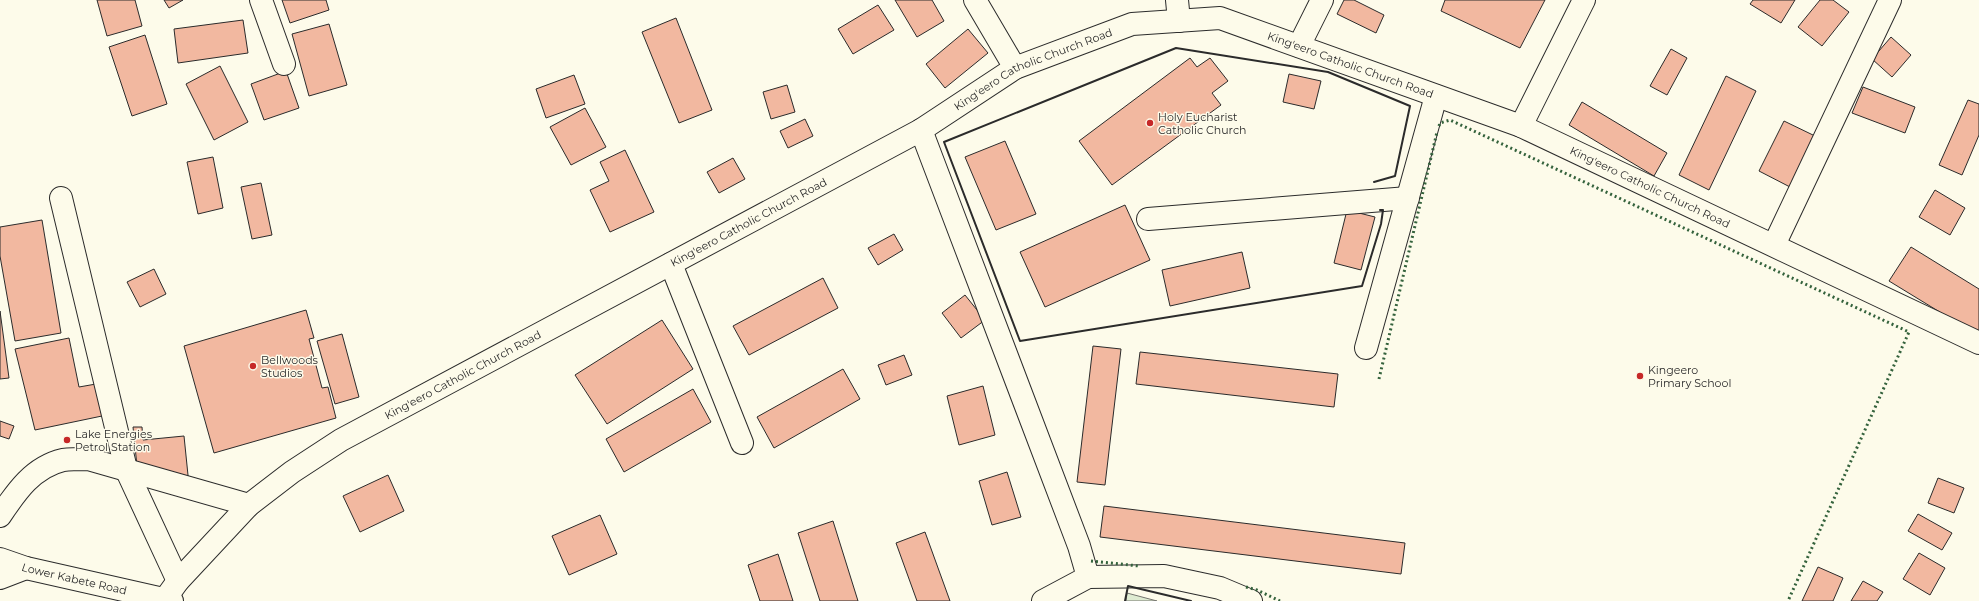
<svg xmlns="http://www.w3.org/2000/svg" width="1979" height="601" viewBox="0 0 1979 601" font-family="Montserrat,sans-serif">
<rect width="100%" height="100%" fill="#fdfbea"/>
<!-- green -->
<path fill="#deebd1" stroke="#74746e" d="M 1127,593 L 1157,601 L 1126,601 Z"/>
<!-- building -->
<path fill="#f2b8a0" stroke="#2b2b2b" d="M 97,0 L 135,0 L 142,26 L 107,36 Z
M 164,0 L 183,0 L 169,8 Z
M 282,0 L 326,0 L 329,10 L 290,23 Z
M 895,0 L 932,0 L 944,21 L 917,37 Z
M 1344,0 L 1354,0 L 1384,15 L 1376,33 L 1337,14 Z
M 1445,0 L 1545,0 L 1520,48 L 1441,11 Z
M 1753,0 L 1795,0 L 1781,23 L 1750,4 Z
M 1820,0 L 1833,0 L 1849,12 L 1822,46 L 1798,27 Z
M 878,5 L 894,30 L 853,54 L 838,29 Z
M 676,18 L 712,110 L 679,123 L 642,32 Z
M 243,20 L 248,53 L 178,63 L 174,29 Z
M 329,24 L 347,85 L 309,96 L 292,34 Z
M 968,29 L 988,53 L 945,88 L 926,64 Z
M 145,35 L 167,104 L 132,116 L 109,47 Z
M 1891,37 L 1911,55 L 1892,77 L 1872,59 Z
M 1671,49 L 1687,58 L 1667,95 L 1650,86 Z
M 1190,58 L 1197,67 L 1210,58 L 1228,81 L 1212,93 L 1221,105 L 1112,185 L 1079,141 Z
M 220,66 L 248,122 L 214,140 L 186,84 Z
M 286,71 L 299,108 L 264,120 L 251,84 Z
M 1289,74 L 1321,81 L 1314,109 L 1283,102 Z
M 574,75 L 585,104 L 546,118 L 536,89 Z
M 1726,76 L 1756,91 L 1709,190 L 1679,175 Z
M 787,85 L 795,112 L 771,119 L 763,92 Z
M 1863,87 L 1915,107 L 1905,133 L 1852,113 Z
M 1968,100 L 1979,104 L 1979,135 L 1962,175 L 1939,165 Z
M 1582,102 L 1667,153 L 1654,176 L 1569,125 Z
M 585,108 L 606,147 L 571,165 L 550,127 Z
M 805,119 L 813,136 L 788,148 L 780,131 Z
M 1784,121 L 1815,136 L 1790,187 L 1759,171 Z
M 1005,141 L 1036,214 L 996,230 L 965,157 Z
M 625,150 L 654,212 L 610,232 L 590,190 L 609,181 L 600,162 Z
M 213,157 L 223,208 L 198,214 L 187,162 Z
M 733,158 L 745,179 L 719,193 L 707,172 Z
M 261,183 L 272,235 L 252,239 L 241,187 Z
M 1935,190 L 1965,208 L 1950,235 L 1919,217 Z
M 1125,205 L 1150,260 L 1045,307 L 1020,252 Z
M 1347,210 L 1375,217 L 1361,270 L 1334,263 Z
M 42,220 L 61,333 L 15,341 L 0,256 L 0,227 Z
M 894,234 L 903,250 L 878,265 L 868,248 Z
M 1911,247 L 1979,289 L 1979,336 L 1889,281 Z
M 1242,252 L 1250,288 L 1170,306 L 1162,270 Z
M 154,269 L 166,294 L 140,307 L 127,282 Z
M 823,278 L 838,308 L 749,355 L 733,326 Z
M 965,295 L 985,320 L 961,338 L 942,313 Z
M 306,310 L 314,338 L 309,339 L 322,388 L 328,387 L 336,418 L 214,453 L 184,346 Z
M 0,311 L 9,378 L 0,379 Z
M 662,320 L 693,369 L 607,424 L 575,375 Z
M 342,334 L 359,397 L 335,404 L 317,341 Z
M 69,338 L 79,387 L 96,384 L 102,416 L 35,430 L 15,349 Z
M 1093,346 L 1121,349 L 1105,485 L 1077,482 Z
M 1140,352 L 1338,374 L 1334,407 L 1136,384 Z
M 904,355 L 912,375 L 886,385 L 878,365 Z
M 843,369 L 860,399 L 774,448 L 757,417 Z
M 983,386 L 995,435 L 959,445 L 947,396 Z
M 693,389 L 711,422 L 624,472 L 606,439 Z
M 0,421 L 14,426 L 9,439 L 0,436 Z
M 133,427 L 142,427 L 143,440 L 184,436 L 189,485 L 137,466 Z
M 1007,472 L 1021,517 L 992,525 L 979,481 Z
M 388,475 L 404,511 L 360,532 L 343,496 Z
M 1938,478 L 1964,488 L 1954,513 L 1928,503 Z
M 1104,506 L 1405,543 L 1401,574 L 1100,537 Z
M 1918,514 L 1952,533 L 1942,550 L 1908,531 Z
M 600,515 L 617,554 L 569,575 L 552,536 Z
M 833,521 L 858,601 L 820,601 L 798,533 Z
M 925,532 L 950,601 L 917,601 L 896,543 Z
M 1919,553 L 1945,568 L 1930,595 L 1903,579 Z
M 778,554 L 793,601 L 760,601 L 748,565 Z
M 1818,567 L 1843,578 L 1833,601 L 1802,601 Z
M 1863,581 L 1883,592 L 1877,601 L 1851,601 Z"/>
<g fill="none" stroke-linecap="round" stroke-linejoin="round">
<defs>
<g id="minor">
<path d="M 261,0 L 284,64"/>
<path d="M 975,0 L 1015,68"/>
<path d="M 1177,0 L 1179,21"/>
<path d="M 1299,46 L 1322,0"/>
<path d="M 1521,126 L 1584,0"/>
<path d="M 921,130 L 1079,546 L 1088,577 L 1043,601"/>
<path d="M 61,198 L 126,469 L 178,581"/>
<path d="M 1148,219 L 1408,198"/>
<path d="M 1774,245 L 1890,0"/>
<path d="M 671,264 L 742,443"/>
<path d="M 1366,348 L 1436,96"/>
<path d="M 0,516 C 16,492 33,467 63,460 C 71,459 80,459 88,459 L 249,505"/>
<path d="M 1088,577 L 1164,576 L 1220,588 L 1251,601"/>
<path d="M 0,578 L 26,568"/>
<path id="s1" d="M 165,599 L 178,581 L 249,505 L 292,472 L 341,440 L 921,130 L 1015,68 L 1132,24 L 1220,18 L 1521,126 L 1979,343"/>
</g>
<g id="major">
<path id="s2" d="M 0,559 L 26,568 L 172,601"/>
</g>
</defs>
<!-- minor casing -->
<use href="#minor" stroke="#2b2b2b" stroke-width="24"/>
<!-- major casing -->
<use href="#major" stroke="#2b2b2b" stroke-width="24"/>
<!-- minor -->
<use href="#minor" stroke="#fdfbea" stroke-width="22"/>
<!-- major -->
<use href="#major" stroke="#fdfbea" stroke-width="22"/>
<!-- hedge -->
<path stroke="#34623c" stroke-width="3" stroke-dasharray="2 3" stroke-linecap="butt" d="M 1439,126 L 1440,123 L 1450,120 L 1909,332 L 1788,601
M 1379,379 L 1437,132
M 1091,561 L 1139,566
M 1246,587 L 1257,590 L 1280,601"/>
<!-- wall -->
<path stroke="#2b2b2b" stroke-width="2" d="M 1374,182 L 1395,176 L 1410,106 L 1328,72 L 1176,48 L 944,142 L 1020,341 L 1362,286 L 1381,224 L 1383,210 L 1380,210
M 1125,601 L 1128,586 L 1191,601"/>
</g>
<!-- markers -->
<g fill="#c62828" stroke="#fdfbea" stroke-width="1.5">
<circle cx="1150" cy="123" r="4"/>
<circle cx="253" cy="366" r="4"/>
<circle cx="1640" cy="376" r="4"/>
<circle cx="67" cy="440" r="4"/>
</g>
<g text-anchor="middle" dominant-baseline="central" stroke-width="3" stroke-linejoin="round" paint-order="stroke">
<!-- street labels -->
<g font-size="11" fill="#2b2b2b" stroke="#fdfbea">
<text stroke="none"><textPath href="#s1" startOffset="1361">King'eero Catholic Church Road</textPath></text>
<text stroke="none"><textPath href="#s1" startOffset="1025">King'eero Catholic Church Road</textPath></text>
<text stroke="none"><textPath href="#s1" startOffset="1685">King'eero Catholic Church Road</textPath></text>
<text stroke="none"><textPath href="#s1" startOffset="701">King'eero Catholic Church Road</textPath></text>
<text stroke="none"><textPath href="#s1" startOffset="377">King'eero Catholic Church Road</textPath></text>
<text stroke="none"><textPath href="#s2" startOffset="77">Lower Kabete Road</textPath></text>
</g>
<!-- poi labels -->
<g font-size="11" fill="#2b2b2b" stroke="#fdfbea" text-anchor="start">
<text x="1158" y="117">Holy Eucharist<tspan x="1158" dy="13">Catholic Church</tspan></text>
<text x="261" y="360">Bellwoods<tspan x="261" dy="13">Studios</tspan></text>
<text x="1648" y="370">Kingeero<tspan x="1648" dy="13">Primary School</tspan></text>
<text x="75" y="434">Lake Energies<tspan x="75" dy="13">Petrol Station</tspan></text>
</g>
</g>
</svg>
